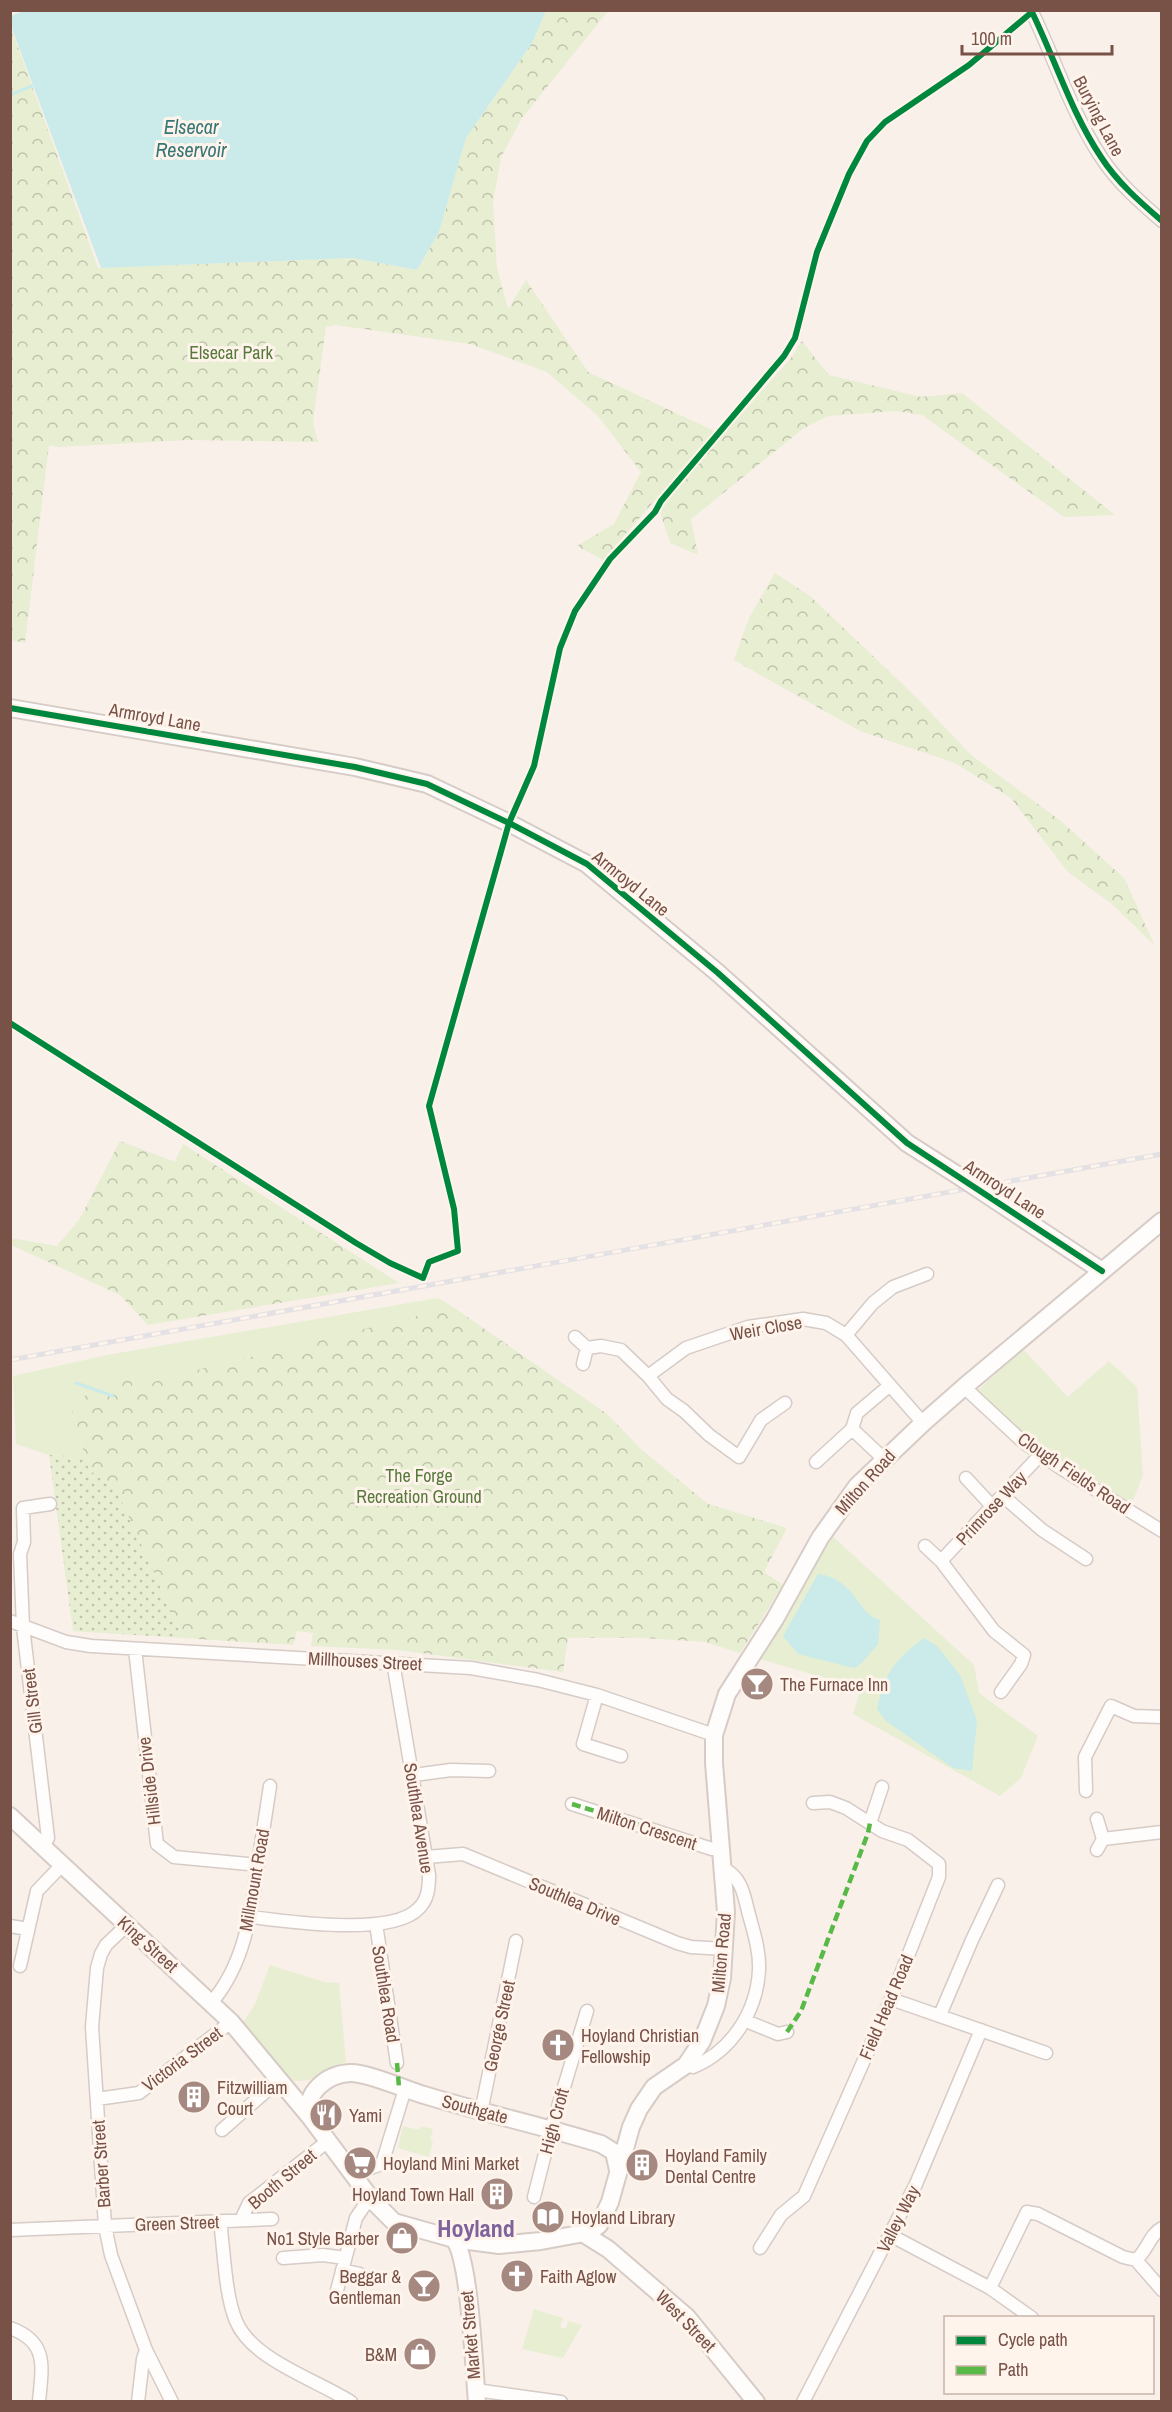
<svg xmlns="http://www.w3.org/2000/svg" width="1172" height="2412" viewBox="0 0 1172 2412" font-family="'Archivo Narrow',sans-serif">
<defs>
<pattern id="forest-crowns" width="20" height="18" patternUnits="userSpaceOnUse" patternTransform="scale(1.5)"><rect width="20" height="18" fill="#e7eed2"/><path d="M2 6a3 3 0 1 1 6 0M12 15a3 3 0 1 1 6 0" fill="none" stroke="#c0c3ac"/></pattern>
<pattern id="garden-dots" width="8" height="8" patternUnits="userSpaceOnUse" patternTransform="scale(1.5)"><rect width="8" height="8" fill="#e7eed2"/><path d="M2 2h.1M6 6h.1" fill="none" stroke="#c0c3ac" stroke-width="1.8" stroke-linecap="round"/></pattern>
</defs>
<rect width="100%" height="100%" fill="#f8f0e9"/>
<!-- grass -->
<path fill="#e7eed2" d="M 438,1298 L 453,1307 L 168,1377 L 132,1390 L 133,1370 L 70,1404 L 85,1457 L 49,1455 L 16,1444 L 13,1376 L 107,1355 Z
M 1023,1349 L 1068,1397 L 1109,1361 L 1137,1387 L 1143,1476 L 1128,1512 L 1023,1452 L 969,1398 Z
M 830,1534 L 974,1665 L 979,1693 L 1038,1736 L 1021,1778 L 1000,1796 L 853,1714 L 861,1688 L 759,1659 Z
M 270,1965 L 324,1982 L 339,1983 L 346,2062 C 327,2069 309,2087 289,2079 L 242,2024 L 255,2004 Z
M 403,2126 L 419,2130 L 421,2126 L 433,2129 L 430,2140 L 433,2141 L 429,2157 L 398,2148 Z
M 534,2309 L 563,2318 L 560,2327 L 565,2329 L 569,2321 L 582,2325 L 563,2358 L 522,2349 Z"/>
<!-- forest -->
<path fill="url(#forest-crowns)" d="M 546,11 L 608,11 L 522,118 L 501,157 L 493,203 L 497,268 L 508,309 L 526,280 L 588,372 L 723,435 L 791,358 L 802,341 L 829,375 L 921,397 L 962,393 L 1115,515 L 1064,517 L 922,415 L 896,411 L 829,416 L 804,428 L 691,519 L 698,555 L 670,543 L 656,499 L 603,560 L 577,546 L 614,524 L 641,472 L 598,416 L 547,372 L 470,344 L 336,325 L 326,327 L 313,422 L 318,442 L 188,440 L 58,447 L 49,445 L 25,643 L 11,640 L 10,25 L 98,268 L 353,258 L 417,270 L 439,232 L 466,138 L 532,43 Z
M 775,573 L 810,596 L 915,696 L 971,755 L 1061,821 L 1124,878 L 1155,946 L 1112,904 L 1068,872 L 1011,798 L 955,763 L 860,731 L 734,660 L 749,618 Z
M 120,1141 L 175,1162 L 183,1144 L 399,1283 L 148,1325 L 120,1295 L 11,1245 L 11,1238 L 57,1246 L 79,1220 Z
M 453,1307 L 607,1414 L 642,1450 L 708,1504 L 787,1528 L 764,1572 L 783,1585 L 740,1653 L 705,1642 L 643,1638 L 568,1638 L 563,1672 L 398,1650 L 311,1646 L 313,1633 L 297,1631 L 293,1645 L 183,1638 L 117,1491 L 89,1470 L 70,1404 L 133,1369 L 132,1390 L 168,1377 Z"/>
<!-- garden -->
<path fill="url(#garden-dots)" d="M 49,1455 L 85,1457 L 89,1470 L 117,1491 L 183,1638 L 73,1631 Z"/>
<!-- water -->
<path fill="#caebe9" d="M 26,10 L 546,10 L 546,11 L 532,43 L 466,138 L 439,232 L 417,270 L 353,258 L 101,268 L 11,26 L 11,16 Z
M 818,1574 C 855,1578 858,1615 880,1620 L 878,1645 C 868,1653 865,1663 854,1668 L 798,1654 L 783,1636 Z
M 924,1638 L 937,1646 L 960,1675 L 977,1720 L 972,1771 L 953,1768 L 886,1721 L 877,1709 C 885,1672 895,1660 924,1638 Z"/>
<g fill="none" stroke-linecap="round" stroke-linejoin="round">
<!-- stream -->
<path stroke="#caebe9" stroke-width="3" d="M 10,95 L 32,86
M 76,1383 L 113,1396"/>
<defs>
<path id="street" d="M 1031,10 C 1055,59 1071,112 1101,157 C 1117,182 1140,202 1162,221
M 846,1335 L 873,1303 L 893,1287 L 927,1274
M 575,1337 L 587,1348 L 601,1346 L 621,1350 L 648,1376 L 667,1399 L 684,1411 L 709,1435 L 739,1457 L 761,1420 L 785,1403
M 583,1364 L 587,1348
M 648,1376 L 686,1348 L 748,1327 L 803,1319 L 826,1323 L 846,1335 L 923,1423
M 964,1387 L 1021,1440 L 1059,1467 L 1162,1531
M 884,1459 L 852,1429 L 857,1413 L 889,1386
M 816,1462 L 852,1429
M 966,1478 L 992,1506
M 1003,1496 L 1042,1530 L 1086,1559
M 925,1546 L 941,1561 L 994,1631 L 1024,1655 L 1021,1664 L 1001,1692
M 941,1561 L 1041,1454
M 10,1621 L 66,1642 L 91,1646 L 471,1668 L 538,1680 L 597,1695 L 714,1735
M 135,1649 L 157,1844 L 174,1857 L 258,1865
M 597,1695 L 583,1744 L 621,1756
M 414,1775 L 451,1770 L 489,1771
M 1086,1791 L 1085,1757 L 1111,1706 L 1134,1716 L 1162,1717
M 572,1804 L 712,1849 L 722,1849
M 870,1823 L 882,1787
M 1103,1839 L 1162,1832
M 43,1846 L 48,1838 L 23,1627 L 20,1554 L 24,1542 L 23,1508 L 50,1504
M 1097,1850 L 1103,1839 L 1097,1819
M 426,1857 L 463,1854 L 677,1943 L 691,1947 L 725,1949
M 252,1917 C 288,1922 392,1936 418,1909 C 428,1900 429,1888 429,1875 L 393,1662
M 376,1924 L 397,2063
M 127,1925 L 106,1945 L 101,1954 L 97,1968 L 92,2027 L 105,2226 L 111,2255 L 146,2350 L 172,2402
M 10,1926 L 28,1929
M 20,1966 L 37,1891 L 62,1865
M 891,1999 L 1046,2053
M 212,2002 C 245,1963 251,1913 258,1864 C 262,1838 266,1812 270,1786
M 940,2015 L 972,1940 L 998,1885
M 746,2021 L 778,2034 L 787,2032
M 686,2065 L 693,2067 C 732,2051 757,2011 759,1970 C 760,1950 753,1930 748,1911 C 744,1894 741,1877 724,1869
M 97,2099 L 139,2093 L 231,2022
M 481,2112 L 516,1941
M 222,2130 L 280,2079
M 353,2174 L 382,2164 L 405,2089
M 534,2197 L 551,2130 L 587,2011
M 241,2220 L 249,2203 L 328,2141
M 220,2221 C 224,2250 225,2295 236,2321 C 252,2360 317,2380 351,2402
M 10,2230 L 272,2219
M 890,2235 L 990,2288 L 1032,2318
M 760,2248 L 781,2215 L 804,2196 L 891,1999 L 939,1877 L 939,1864 L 908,1840 L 882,1831 L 846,1808 L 830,1802 L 813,1803
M 283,2258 L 323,2255 L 345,2258
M 1136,2260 L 1162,2290
M 342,2270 L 360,2274
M 990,2288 L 1027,2212 L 1038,2214 L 1123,2257 L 1136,2260 C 1147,2251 1150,2234 1162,2228
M 335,2298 L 356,2218 L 364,2206 L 372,2200
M 10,2328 C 49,2342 42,2367 39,2402
M 476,2390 L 561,2402
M 138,2402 L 143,2359 L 146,2350
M 803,2402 L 916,2184 L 981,2030"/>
<path id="secondary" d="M 10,708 L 355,767 L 427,784 L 509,823 L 587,864 L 718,973 L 907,1143 L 962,1178
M 995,1200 L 1102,1271
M 10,1816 L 231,2022 L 310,2117 L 372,2200 L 394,2222 L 454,2239 L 499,2245 L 541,2241 L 590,2232 L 599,2225 L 610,2202 L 631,2127 L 639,2109 L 654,2087 L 686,2065 L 702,2041 L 716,2006 L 722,1978 L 726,1912 L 714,1763 L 714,1735 L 727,1694 L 775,1619 L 820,1538 L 857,1486 L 923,1423 L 964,1387 L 1162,1221
M 310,2117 C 303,2093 327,2074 350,2073 C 366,2072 407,2090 424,2095 C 483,2113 543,2126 601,2144 L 614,2152 L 618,2170
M 584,2234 L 608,2249 L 687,2317 L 756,2402
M 454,2239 C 470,2259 474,2370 477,2402"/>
</defs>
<!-- street casing -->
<use href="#street" stroke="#d6cbc6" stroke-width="15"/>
<!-- secondary casing -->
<use href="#secondary" stroke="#d7cbc6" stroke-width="20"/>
<!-- street -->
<use href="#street" stroke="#fefdfc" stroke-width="12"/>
<!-- secondary -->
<use href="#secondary" stroke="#fefdfc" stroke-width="16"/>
<defs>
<path id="rail" d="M 10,1360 L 1162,1154"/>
</defs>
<!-- rail casing -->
<use href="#rail" stroke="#e4e1e5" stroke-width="5"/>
<!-- rail -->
<use href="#rail" stroke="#fff4eb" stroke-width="3" stroke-dasharray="9" stroke-linecap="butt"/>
<defs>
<path id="secondary-bridge" d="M 962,1178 L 995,1200"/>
</defs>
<!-- secondary-bridge casing -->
<use href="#secondary-bridge" stroke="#d7cbc6" stroke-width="20" stroke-linecap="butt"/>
<!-- secondary-bridge -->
<use href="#secondary-bridge" stroke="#fefdfc" stroke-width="16"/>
<!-- quiet -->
<path stroke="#58b947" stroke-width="4.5" stroke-dasharray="9 4.5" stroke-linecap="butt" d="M 572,1804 L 679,1837
M 787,2032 L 801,2011 L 868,1833 L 870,1823
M 397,2063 L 399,2087"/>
<defs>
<path id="cycleway" d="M 1031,10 C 1055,59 1071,112 1101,157 C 1117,182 1140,202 1162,221
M 10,708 L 355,767 L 427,784 L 509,823 L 587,864 L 718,973 L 907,1143 L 1102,1271
M 10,1023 L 356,1243 L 390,1263 L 423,1278 L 429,1262 L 458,1251 L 454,1209 L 429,1106 L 509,823 L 534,766 L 560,648 L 575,611 L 610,559 L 655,512 L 661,501 L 784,356 L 795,338 L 817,252 L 849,174 L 867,141 L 885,122 L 969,65 L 1032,12"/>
</defs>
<!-- cycleway casing -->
<use href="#cycleway" stroke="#fff4eb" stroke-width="10"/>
<!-- cycleway -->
<use href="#cycleway" stroke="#00873e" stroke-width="6"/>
</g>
<!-- icons -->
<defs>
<symbol id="bar-disc" viewBox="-11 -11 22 22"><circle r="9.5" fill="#a58980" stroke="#fff4eb"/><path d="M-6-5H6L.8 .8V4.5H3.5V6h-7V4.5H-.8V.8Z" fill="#fff"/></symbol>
<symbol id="church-disc" viewBox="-11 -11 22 22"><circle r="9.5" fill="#a58980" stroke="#fff4eb"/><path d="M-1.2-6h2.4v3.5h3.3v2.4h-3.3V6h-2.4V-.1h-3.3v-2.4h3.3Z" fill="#fff"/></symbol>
<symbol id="building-disc" viewBox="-11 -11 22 22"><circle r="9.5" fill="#a58980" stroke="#fff4eb"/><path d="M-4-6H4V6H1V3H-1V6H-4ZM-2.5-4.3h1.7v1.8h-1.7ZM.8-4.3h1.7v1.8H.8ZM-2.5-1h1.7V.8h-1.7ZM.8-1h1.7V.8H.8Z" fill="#fff"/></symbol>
<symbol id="restaurant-disc" viewBox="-11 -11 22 22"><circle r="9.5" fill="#a58980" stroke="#fff4eb"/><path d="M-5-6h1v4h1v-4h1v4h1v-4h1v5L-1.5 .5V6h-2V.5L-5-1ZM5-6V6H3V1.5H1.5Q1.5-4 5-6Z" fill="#fff"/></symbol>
<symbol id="supermarket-disc" viewBox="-11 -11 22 22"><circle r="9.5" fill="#a58980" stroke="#fff4eb"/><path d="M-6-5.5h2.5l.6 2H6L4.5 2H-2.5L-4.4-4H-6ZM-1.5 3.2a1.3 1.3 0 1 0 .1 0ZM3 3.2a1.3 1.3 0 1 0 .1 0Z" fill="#fff"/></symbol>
<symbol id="library-disc" viewBox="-11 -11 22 22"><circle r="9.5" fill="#a58980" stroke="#fff4eb"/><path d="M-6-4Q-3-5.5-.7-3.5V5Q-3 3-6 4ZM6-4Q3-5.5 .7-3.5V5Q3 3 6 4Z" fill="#fff"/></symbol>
<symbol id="shop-disc" viewBox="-11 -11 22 22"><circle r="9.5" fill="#a58980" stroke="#fff4eb"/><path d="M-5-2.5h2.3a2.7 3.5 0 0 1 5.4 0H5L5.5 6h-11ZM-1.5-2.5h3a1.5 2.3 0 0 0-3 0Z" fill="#fff"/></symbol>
</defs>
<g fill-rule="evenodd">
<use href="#bar-disc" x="738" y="1665" width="38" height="38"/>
<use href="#church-disc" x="539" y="2026" width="38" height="38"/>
<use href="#building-disc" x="175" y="2078" width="38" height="38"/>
<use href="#restaurant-disc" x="307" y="2096" width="38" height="38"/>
<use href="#supermarket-disc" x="341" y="2144" width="38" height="38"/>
<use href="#building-disc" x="623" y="2146" width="38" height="38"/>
<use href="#building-disc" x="478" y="2175" width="38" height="38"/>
<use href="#library-disc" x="529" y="2198" width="38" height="38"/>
<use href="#shop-disc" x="383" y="2219" width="38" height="38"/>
<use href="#church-disc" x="498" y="2257" width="38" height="38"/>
<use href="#bar-disc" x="405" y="2267" width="38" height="38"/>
<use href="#shop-disc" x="401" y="2335" width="38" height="38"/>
</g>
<g text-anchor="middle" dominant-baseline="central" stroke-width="6" stroke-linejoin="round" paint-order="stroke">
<!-- street labels -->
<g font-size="18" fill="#785147" stroke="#fff4eb">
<text transform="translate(1099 116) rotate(62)">Burying Lane</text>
<text transform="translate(155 717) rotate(10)">Armroyd Lane</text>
<text transform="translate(631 883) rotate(39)">Armroyd Lane</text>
<text transform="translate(1005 1189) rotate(33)">Armroyd Lane</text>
<text transform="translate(766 1328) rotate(-10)">Weir Close</text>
<text transform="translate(1074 1473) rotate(34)">Clough Fields Road</text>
<text transform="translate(865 1482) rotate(-48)">Milton Road</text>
<text transform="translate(991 1508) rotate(-47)">Primrose Way</text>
<text transform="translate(365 1661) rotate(3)">Millhouses Street</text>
<text transform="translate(32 1701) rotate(-97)">Gill Street</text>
<text transform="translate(149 1781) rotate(-97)">Hillside Drive</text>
<text transform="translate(419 1818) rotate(81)">Southlea Avenue</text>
<text transform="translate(647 1828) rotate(18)">Milton Crescent</text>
<text transform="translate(254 1880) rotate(-80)">Millmount Road</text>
<text transform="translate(575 1901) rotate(23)">Southlea Drive</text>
<text transform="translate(148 1944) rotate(42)">King Street</text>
<text transform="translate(721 1953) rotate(-85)">Milton Road</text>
<text transform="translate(386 1994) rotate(81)">Southlea Road</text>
<text transform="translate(886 2007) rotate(-67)">Field Head Road</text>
<text transform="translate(499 2026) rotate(-78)">George Street</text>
<text transform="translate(182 2059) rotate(-37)">Victoria Street</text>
<text transform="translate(475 2109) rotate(15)">Southgate</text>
<text transform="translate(554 2121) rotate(-75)">High Croft</text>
<text transform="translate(101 2164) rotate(-94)">Barber Street</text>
<text transform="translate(282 2179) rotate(-40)">Booth Street</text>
<text transform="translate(898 2219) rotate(-63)">Valley Way</text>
<text transform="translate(177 2223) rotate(-2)">Green Street</text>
<text transform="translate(686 2321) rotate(46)">West Street</text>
<text transform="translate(470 2335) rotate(-95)">Market Street</text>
</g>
<!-- park labels -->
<g font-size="18" fill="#57793c" stroke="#fff4eb">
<text x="231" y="352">Elsecar Park</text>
<text x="419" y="1475">The Forge<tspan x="419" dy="21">Recreation Ground</tspan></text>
</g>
<!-- poi labels -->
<g font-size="18" fill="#785147" stroke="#fff4eb" text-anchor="start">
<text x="780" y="1684">The Furnace Inn</text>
<text x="581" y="2035">Hoyland Christian<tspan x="581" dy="21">Fellowship</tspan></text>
<text x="217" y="2087">Fitzwilliam<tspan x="217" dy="21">Court</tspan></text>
<text x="349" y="2115">Yami</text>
<text x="665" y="2155">Hoyland Family<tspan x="665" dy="21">Dental Centre</tspan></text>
<text x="383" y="2163">Hoyland Mini Market</text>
<text x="474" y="2194" text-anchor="end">Hoyland Town Hall</text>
<text x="571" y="2217">Hoyland Library</text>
<text x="379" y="2238" text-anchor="end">No1 Style Barber</text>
<text x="401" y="2276" text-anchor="end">Beggar &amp;<tspan x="401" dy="21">Gentleman</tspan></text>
<text x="540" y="2276">Faith Aglow</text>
<text x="397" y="2354" text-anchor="end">B&amp;M</text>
</g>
<!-- water labels -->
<g font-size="20" font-style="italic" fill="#377677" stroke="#fff4eb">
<text x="191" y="126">Elsecar<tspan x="191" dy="23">Reservoir</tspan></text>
</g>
<!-- district labels -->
<g font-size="24" font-weight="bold" fill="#80629c" stroke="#fff4eb">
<text x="476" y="2228">Hoyland</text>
</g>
</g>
<!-- border -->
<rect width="1172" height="2412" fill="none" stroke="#785147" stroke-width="24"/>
<!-- legend -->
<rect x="944" y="2316" width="210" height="78" fill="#fff4eb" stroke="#c9b3a9" stroke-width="1.5"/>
<rect x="956" y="2336" width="30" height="9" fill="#00873e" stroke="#c9b3a9" stroke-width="1.5"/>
<text x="998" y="2346" font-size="18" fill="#785147">Cycle path</text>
<rect x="956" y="2366" width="30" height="9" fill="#58b947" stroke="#c9b3a9" stroke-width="1.5"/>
<text x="998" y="2376" font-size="18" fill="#785147">Path</text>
<!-- scale -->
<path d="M962 45v9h150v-9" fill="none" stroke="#785147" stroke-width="3"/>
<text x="971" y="45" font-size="18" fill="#785147" stroke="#fff4eb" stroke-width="4.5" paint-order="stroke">100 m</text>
</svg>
